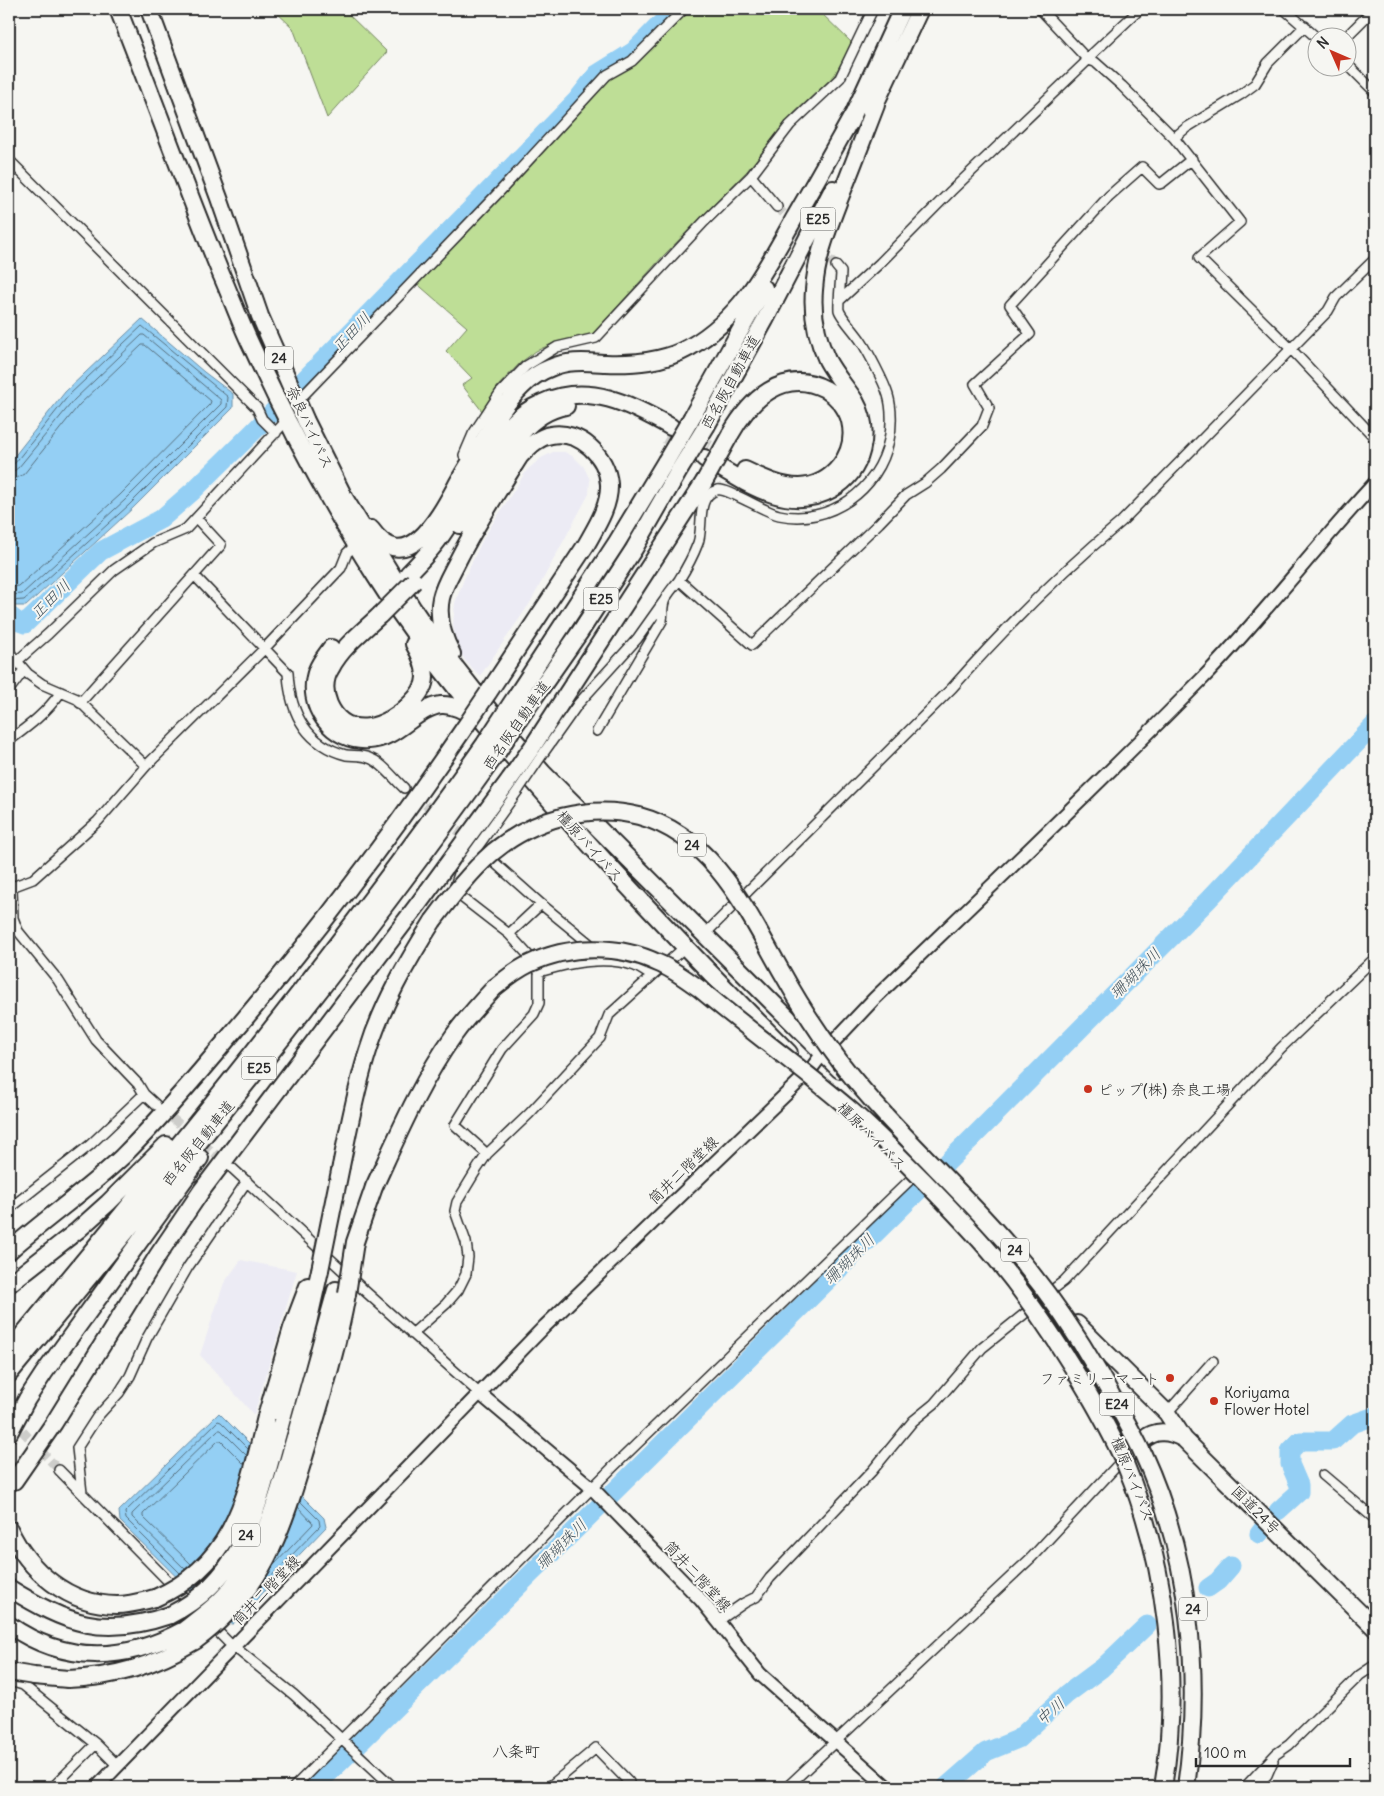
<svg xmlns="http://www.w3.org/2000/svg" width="1384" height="1796" viewBox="0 0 1384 1796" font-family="Delius,'Klee One',sans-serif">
<rect width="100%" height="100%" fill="#f6f6f2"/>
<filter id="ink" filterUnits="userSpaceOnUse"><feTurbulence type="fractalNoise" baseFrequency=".02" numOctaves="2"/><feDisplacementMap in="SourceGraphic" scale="10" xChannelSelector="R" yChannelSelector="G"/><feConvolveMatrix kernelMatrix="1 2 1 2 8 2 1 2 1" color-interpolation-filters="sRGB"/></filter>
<g filter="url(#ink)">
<!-- built -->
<path fill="#ecebf4" d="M 553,452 L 565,452 L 574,457 L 584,467 L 590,480 L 589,494 L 530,603 L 480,676 L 466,662 L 456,645 L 453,625 L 455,603 L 464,579 L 484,537 L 527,470 L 541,458 Z
M 241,1260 L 297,1271 L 254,1415 L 200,1355 L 224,1283 Z"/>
<!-- green -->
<path fill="#bede96" stroke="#748460" d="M 273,9 L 343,9 L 387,52 L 327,118 L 293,28 Z
M 689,9 L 817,9 L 852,43 L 834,76 L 794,113 L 747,171 L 664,255 L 592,335 L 556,342 L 536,351 L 520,363 L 498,386 L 482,411 L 462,385 L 472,378 L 446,351 L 467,327 L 414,281 L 606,79 L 648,50 Z"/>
<!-- water -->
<path fill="#94cff4" stroke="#6a8da4" d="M 142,319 L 204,372 L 233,394 L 233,408 L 133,508 L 26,606 L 9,606 L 9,463 L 65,392 Z
M 219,1413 L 324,1518 L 326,1527 L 233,1624 L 223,1623 L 120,1521 L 119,1511 Z"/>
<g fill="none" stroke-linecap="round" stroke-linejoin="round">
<!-- shore -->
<path stroke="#556d7b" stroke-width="1" d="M 9,465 L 15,463 L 69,395 L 142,326 L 228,397 L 227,407 L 129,505 L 24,600 L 9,601
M 9,471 L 14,471 L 19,467 L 74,400 L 142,335 L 144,335 L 221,400 L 221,404 L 125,500 L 22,594 L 9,595
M 9,479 L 17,478 L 24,474 L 79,405 L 142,345 L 145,345 L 211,401 L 210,404 L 120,495 L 19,586 L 9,587
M 191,1564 L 143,1517 L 143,1514 L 218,1441 L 221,1441 L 244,1464
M 273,1566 L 313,1524 L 312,1522 L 298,1507
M 185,1569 L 132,1517 L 132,1514 L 218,1430 L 221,1430 L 247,1456
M 180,1573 L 126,1519 L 125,1512 L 218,1421 L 221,1422 L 248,1449
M 257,1591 L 320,1526 L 319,1520 L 300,1501"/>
<!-- river -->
<path stroke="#94cff4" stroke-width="19" d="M 9,615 L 17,621 L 25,624 L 101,551 L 161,519 L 193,491 L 257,428 L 576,101 L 597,74 L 634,51 L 675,9
M 1278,1511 L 1299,1492 L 1299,1485 L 1290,1464 L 1290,1451 L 1300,1441 L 1333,1441 L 1352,1424 L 1375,1416
M 1259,1534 L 1265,1526
M 1208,1588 L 1218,1581 L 1231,1566
M 315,1787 L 976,1134 L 1208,900 L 1375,724
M 946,1787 L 986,1752 L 1018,1739 L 1067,1694 L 1102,1668 L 1147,1625"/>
<!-- street-tunnel -->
<path stroke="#cdcdca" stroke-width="9" stroke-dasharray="9 4.5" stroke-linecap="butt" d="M 777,207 L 809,239
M 820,250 L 836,266
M 404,788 L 483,851
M 162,1110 L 225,1162
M 13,1421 L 59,1470"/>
<!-- highway-tunnel -->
<path stroke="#cdcdca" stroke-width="16" stroke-dasharray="16 8" stroke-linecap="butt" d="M 686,435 L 709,448
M 666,436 L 689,449"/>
<defs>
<path id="street" d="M 1040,9 L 1088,60 L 1095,62 L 1122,86 L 1174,138 L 1240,222 L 1199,258 L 1291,349 L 1375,438
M 1284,9 L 1317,38
M 1345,38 L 1374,9
M 1346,63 L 1375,92
M 1174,138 L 1186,128 L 1240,95 L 1255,84 L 1268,63 L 1305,26
M 9,160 L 257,408 L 262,419 L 276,433
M 751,176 L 777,207
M 840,300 L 880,263 L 951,191 L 1088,60 L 1090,56 L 1140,9
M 296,403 L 502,189 L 607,75 L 632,61 L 684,9
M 464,455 L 473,434 L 500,393 L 526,366 L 557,347 L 596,338 L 704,222 L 751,176 L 790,125 L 840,78 L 873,9
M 194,575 L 288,673 C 290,712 305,744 346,755 C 353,756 362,755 369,758 C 382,762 394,779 404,788
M 679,580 L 752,645 L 879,523 L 906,495 L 925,483 L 941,469 L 982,426 L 989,408 L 975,384 L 1030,334 L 1010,305 L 1109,196 L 1142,167 L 1159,184 L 1162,183 L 1192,159
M 9,652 L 28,674 L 42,684 L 77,699 L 146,766
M 16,662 L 48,634 L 114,570 L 153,543 L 186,529 L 288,419
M 9,690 L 24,670
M 80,703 L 221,545 L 196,518
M 597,731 L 662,621 C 663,615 662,608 664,602 C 666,595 674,587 679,580 C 686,569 693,556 698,543 C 704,527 695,496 717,490 C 726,487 765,512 779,515 C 829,526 879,490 889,440 C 892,427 892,408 888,395 C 884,382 869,353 861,341 C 856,333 841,317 839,310 C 838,306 841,278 841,272 L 836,266
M 10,740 C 30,725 46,713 61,692
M 542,755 L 578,704 L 637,639 L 664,601
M 519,789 L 468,860 L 459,874 L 456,883 L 460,896 L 509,934 L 530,957 L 539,972 C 568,963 606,955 635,966 C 641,969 647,973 652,976 L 685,947
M 486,855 L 541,904
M 9,883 L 12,888 L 13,918 L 18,931 L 58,980 L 96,1040 L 138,1084 L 144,1094 L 156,1105
M 9,888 L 33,879 L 98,821 L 146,766 L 265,648 L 341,568 L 347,553 L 356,545
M 509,934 L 541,904 L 596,949
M 705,934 L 952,688 C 1004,629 1061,572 1121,522 L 1328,311 L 1336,297 L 1375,259
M 487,1154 L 455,1125 L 502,1049 L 534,1014 L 539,1003 L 539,972
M 232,1168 L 366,1292 L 479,1393
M 9,1209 L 90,1145 L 144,1094
M 1051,1291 L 1064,1281 L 1281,1048 L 1375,958
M 412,1334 L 446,1304 L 458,1290 L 466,1274 L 468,1257 L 466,1242 L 455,1211 L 457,1202 L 477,1169 L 487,1154 L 529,1114 L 600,1038 L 609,1015 L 652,976
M 1167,1416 L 1167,1413 L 1213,1361
M 59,1470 L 228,1642 L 294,1695 L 393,1787
M 1323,1475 L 1375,1519
M 82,1493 L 77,1448 L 97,1417 L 119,1393 L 130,1376 L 147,1338 L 188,1267 L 247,1181
M 718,1621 L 744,1603 L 756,1597 L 770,1578 L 872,1471 L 913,1421 L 934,1404 L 982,1348 L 1033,1307
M 9,1681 L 23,1685 L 96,1744 L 118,1766
M 53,1787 L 96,1744
M 294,1787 L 613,1467 L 913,1177
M 549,1787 L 596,1748 L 629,1782 L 623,1787
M 787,1787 L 1032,1557 L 1125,1457
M 1245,1787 L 1276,1754 L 1289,1745 L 1360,1675 L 1375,1665
M 1256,1787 L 1267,1775 L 1273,1761"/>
<path id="secondary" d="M 479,1393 L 592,1488 L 701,1600 L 760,1674 L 887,1787
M 97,1787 L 545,1326 L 808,1073 L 823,1053 L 874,999 C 983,894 1094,789 1201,680 C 1262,618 1315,547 1375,483"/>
<path id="highway" d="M 118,9 C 153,97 185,186 221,274 C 232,299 241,325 253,349 C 289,427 330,505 376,577 C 412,634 454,687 497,738 C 589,849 688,951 789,1053
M 149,9 L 219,198 L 260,316 L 306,421 L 345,499 L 413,609 L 437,644 L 493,715 L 543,773 L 840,1070
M 871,113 L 920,9
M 849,124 L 902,9
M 692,417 L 764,288
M 707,425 L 765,320 L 833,189
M 730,435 C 749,401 783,367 825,389 C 837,396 847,408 850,421 C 858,454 832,486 799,487 C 780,487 762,478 745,470
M 704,458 C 742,480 787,515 832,489 C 863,472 872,431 855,401 C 846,387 835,375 827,360 C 817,339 812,314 814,290 C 816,258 828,229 839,200 C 852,168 864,136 876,105
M 460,525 C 470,511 479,497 488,482 C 506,452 527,413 566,406
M 371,529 C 409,582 443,509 460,479 C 473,457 487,435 500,413 C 513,395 528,376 550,368 C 568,360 586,362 606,363 C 634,364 664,362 690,347 C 743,316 766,269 795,217 C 815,183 834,149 853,115
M 408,574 C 423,559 438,543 449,524 C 468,493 484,459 506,430 C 516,418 528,409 542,403 C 588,382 631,404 671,427
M 380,615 C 363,631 342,647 331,668 C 324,679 324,692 329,704 C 346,743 389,727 411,703 C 418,696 425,687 425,677 C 425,665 420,654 414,644
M 331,648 C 326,655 320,662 317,670 C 304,705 332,743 369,740 C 398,739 415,708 441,705 C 454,704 466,712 476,718
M 452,654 C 443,637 437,617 441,598 C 444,585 451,574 457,562 C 475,526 498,491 520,456 C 529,447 538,437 551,435 C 580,430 607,456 609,484 C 610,506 596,527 586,545 L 488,693
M 505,713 L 617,542 L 666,461
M 515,725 L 580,632 L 634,549 L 680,469
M 533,746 L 704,482
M 341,1166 C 349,1127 356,1088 368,1051 C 382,1005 407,962 433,921
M 374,1187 C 398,1135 421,1081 454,1035 C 466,1018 480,1003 494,988
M 9,1251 C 46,1218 86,1191 122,1157 C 160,1119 196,1077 230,1036 C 315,937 392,834 465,727
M 9,1284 L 78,1230 L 108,1203 L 166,1145
M 1077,1324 L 1167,1413 L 1184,1439
M 9,1351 C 174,1153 337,953 486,742
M 9,1374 C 177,1171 344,968 497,753
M 266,1417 L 292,1328 L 308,1286
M 280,1426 L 308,1323 L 320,1270
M 9,1433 L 27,1399 L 44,1373 L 200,1158
M 295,1437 L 336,1290
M 308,1444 C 323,1394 338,1345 347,1294
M 1127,1455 C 1145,1436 1157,1424 1184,1439 L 1375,1628
M 14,1481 L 54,1423 L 158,1255 L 202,1190 L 419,903 L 510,779
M 9,1529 C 29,1571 68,1605 117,1605 C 130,1605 143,1601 155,1598
M 9,1588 C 67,1624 103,1638 170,1615
M 9,1625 C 65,1664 125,1662 184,1630
M 68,1679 C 116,1677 153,1666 195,1641"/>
</defs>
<!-- street casing -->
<use href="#street" stroke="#2b2b2b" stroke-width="12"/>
<!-- secondary casing -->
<use href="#secondary" stroke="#2b2b2b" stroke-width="16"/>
<!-- highway casing -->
<use href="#highway" stroke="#2b2b2b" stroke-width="20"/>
<!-- street -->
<use href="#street" stroke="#f6f6f2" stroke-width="9"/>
<!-- secondary -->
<use href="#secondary" stroke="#f6f6f2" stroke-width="12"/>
<!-- highway -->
<use href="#highway" stroke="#f6f6f2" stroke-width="16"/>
<defs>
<path id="street-bridge" d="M 519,789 L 542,755"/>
<path id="highway-bridge" d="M 666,461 L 692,417
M 680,469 L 707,425
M 704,482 L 730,435
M 380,615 L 414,581
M 465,727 L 488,693
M 486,742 L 505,713
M 497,753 L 515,725
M 510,779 L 533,746
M 433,921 C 451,897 470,872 493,852 C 533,819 589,803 639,816 C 714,836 748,913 783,974 C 800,1005 820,1035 841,1063 C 892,1129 955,1183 1009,1246 C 1043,1285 1073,1328 1099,1373 C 1114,1400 1130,1426 1143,1454 C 1190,1556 1202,1676 1186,1787
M 494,988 C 505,979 516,970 529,964 C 568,945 619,944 658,963 C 673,969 687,980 700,989 C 750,1031 803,1069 853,1112 C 877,1133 900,1157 923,1180 C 948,1206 973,1231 996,1259 C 1032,1303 1064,1351 1092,1400 C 1104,1421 1116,1443 1126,1466 C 1166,1563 1181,1683 1163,1787
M 320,1270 L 341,1166
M 347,1294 L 355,1242 L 374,1187
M 155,1598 C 235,1564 247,1493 266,1417
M 170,1615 C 248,1576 258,1502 280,1426
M 184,1630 C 201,1617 219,1604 232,1587 C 267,1544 280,1489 295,1437
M 195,1641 C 267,1588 283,1526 308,1444
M 9,1672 L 34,1676 L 68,1679"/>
</defs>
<!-- street-bridge casing -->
<use href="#street-bridge" stroke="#2b2b2b" stroke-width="12" stroke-linecap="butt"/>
<!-- highway-bridge casing -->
<use href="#highway-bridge" stroke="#2b2b2b" stroke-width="20" stroke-linecap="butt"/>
<!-- street-bridge -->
<use href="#street-bridge" stroke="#f6f6f2" stroke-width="9"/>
<!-- highway-bridge -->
<use href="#highway-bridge" stroke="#f6f6f2" stroke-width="16"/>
</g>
</g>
<!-- markers -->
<g fill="#c8321e" stroke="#f6f6f2" stroke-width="2">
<circle cx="1088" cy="1089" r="5"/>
<circle cx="1170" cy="1378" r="5"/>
<circle cx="1214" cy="1401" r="5"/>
</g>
<g text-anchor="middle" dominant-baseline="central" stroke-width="4" stroke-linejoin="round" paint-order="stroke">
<!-- shield labels -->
<g fill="#f6f6f2" stroke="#686867" stroke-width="1">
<rect x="800.5" y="207.5" width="35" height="23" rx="4"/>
<rect x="265" y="346.5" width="28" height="23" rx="4"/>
<rect x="583.5" y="587.5" width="35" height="23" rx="4"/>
<rect x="678" y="833.5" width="28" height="23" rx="4"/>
<rect x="241.5" y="1056.5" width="35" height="23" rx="4"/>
<rect x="1001" y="1238.5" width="28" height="23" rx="4"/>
<rect x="1099.5" y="1392.5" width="35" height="23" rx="4"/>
<rect x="232" y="1523.5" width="28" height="23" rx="4"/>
<rect x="1179" y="1597.5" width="28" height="23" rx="4"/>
</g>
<g font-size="14" font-weight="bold" fill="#2b2b2b">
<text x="818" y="219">E25</text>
<text x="279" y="358">24</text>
<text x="601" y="599">E25</text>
<text x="692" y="845">24</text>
<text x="259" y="1068">E25</text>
<text x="1015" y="1250">24</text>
<text x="1117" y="1404">E24</text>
<text x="246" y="1535">24</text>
<text x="1193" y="1609">24</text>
</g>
<!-- street labels -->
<g font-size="15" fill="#2b2b2b" stroke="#f6f6f2">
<text transform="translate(730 382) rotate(-61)">西名阪自動車道</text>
<text transform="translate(310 427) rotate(65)">奈良バイパス</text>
<text transform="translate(516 725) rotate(-55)">西名阪自動車道</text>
<text transform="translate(590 846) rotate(48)">橿原バイパス</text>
<text transform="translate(872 1136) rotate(45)">橿原バイパス</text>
<text transform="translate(198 1143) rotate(-51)">西名阪自動車道</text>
<text transform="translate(683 1170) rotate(-44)">筒井二階堂線</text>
<text transform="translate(1133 1479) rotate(68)">橿原バイパス</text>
<text transform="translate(1256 1510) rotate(45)">国道24号</text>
<text transform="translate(698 1576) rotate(47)">筒井二階堂線</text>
<text transform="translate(266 1590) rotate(-46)">筒井二階堂線</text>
</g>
<!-- poi labels -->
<g font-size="15" fill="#2b2b2b" stroke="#f6f6f2" text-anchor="start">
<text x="1098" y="1089">ピップ(株) 奈良工場</text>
<text x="1160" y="1378" text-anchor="end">ファミリーマート</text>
<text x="1224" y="1392">Koriyama<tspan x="1224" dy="17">Flower Hotel</tspan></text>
</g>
<!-- water labels -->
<g font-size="16" font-style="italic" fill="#45545d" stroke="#f6f6f2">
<text transform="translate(351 332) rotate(-46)">正田川</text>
<text transform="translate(50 599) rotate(-44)">正田川</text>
<text transform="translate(1135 973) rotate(-45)">珊瑚珠川</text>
<text transform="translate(849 1259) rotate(-45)">珊瑚珠川</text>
<text transform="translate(561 1544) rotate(-45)">珊瑚珠川</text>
<text transform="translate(1050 1711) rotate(-41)">中川</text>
</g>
<!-- neighbourhood labels -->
<g font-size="16" fill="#2b2b2b" stroke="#f6f6f2">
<text x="516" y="1751">八条町</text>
</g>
</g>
<!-- margin -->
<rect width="1384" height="1796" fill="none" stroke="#f6f6f2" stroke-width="30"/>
<rect x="15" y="15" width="1354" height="1766" fill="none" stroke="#2b2b2b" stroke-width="2" filter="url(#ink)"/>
<!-- north arrow -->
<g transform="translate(1332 52) rotate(315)"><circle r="24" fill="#f6f6f2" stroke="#a5a5a2"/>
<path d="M0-4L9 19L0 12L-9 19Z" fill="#c8321e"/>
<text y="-8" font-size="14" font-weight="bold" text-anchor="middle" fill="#2b2b2b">N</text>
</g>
<!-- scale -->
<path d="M1196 1758v8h154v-8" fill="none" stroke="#2b2b2b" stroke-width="2.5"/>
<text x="1204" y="1758" font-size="15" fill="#2b2b2b" stroke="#f6f6f2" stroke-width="4" paint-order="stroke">100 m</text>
</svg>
